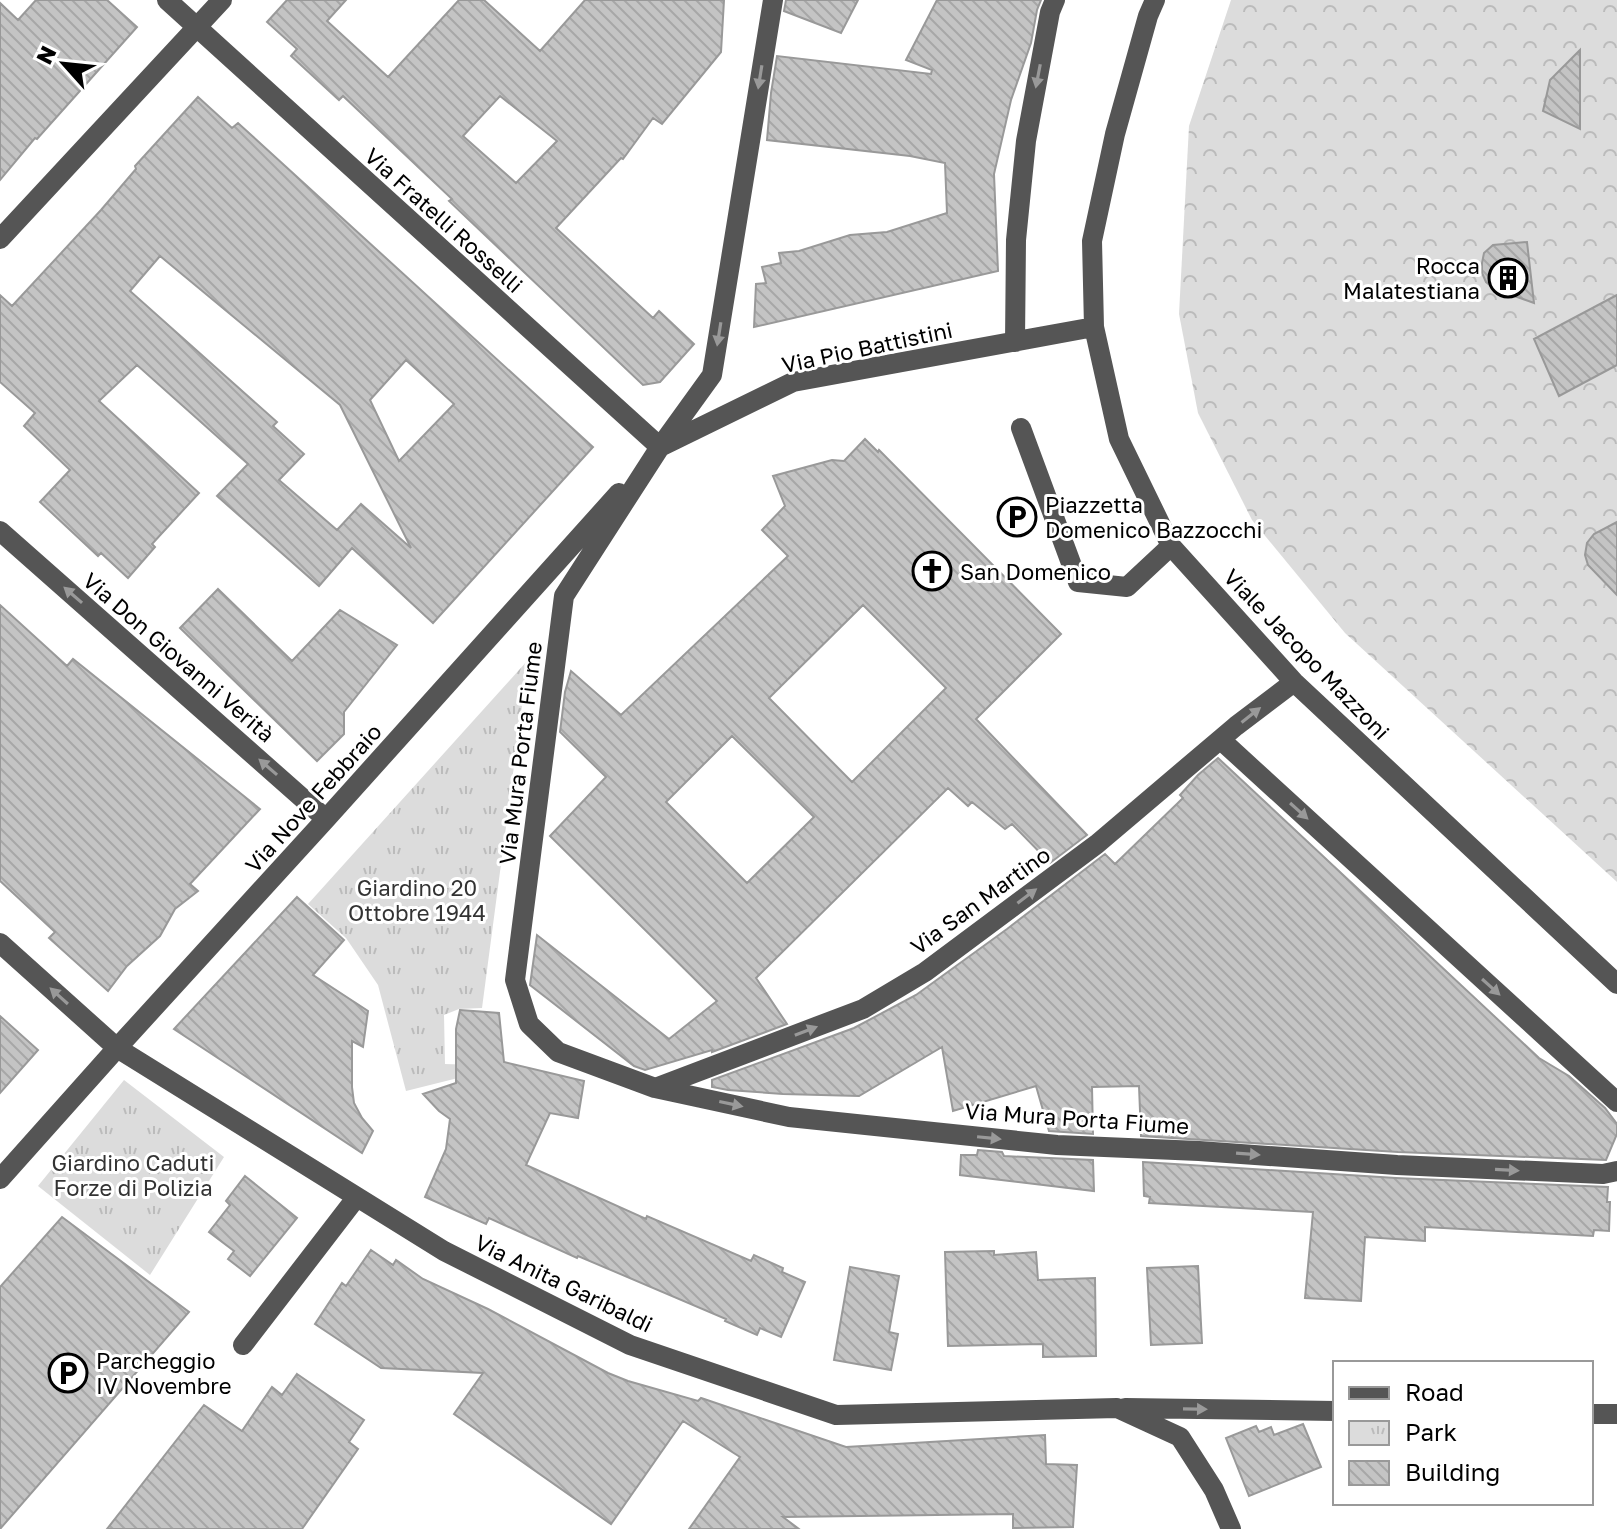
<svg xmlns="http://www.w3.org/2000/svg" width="1617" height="1529" viewBox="0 0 1617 1529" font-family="'Golos Text',sans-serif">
<defs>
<pattern id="forest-crowns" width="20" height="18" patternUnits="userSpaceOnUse" patternTransform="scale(2)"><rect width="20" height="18" fill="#dcdcdc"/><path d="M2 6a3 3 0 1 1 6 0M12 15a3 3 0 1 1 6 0" fill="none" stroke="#bbb"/></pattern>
<pattern id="park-tufts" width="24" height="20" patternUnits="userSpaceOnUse" patternTransform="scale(2)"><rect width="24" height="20" fill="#dcdcdc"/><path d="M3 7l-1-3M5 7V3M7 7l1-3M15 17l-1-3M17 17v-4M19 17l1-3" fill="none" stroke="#bbb"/></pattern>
<pattern id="building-back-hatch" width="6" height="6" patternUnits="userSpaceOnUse" patternTransform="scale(2)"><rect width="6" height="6" fill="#c4c4c4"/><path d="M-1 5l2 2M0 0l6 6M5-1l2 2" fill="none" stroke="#a7a7a7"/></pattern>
</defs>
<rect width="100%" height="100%" fill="#fff"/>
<!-- forest -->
<path fill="url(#forest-crowns)" d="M 1231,0 L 1617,0 L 1617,882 L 1345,633 L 1252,520 L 1198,413 L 1179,314 L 1189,126 Z"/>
<!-- park -->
<path fill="url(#park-tufts)" d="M 528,660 L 482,1008 L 459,1009 L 444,1015 L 445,1064 L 478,1065 L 478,1073 L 406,1091 L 378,985 L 346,938 L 308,904 Z
M 124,1080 L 224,1157 L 150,1275 L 38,1186 Z"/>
<!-- building -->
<path fill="url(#building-back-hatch)" stroke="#999" stroke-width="2" fill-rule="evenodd" d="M 36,0 L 107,0 L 137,27 L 37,139 L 35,138 L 0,180 L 0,3 L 18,20 Z
M 287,0 L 346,0 L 327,21 L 388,77 L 459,0 L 484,0 L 540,51 L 585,0 L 724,0 L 721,52 L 662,124 L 653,118 L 623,159 L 621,158 L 556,228 L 653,318 L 659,311 L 694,344 L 660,382 L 643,385 L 449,201 L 452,199 L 343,96 L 339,100 L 291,56 L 297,49 L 267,22 ZM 500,96 L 557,141 L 516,183 L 463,136 Z
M 786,0 L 858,0 L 841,33 L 784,11 Z
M 937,0 L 1041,0 L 1037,10 L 1031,43 L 1011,100 L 994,174 L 998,271 L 754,327 L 756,284 L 766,283 L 762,267 L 781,263 L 779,253 L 799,251 L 850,235 L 887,232 L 947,213 L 945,163 L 910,156 L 767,140 L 771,93 L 777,56 L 931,74 L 932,70 L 906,60 Z
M 1580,50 L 1580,129 L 1543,111 L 1550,80 Z
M 198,97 L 232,128 L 238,123 L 593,447 L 433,623 L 352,548 L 319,586 L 217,496 L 248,464 L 137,365 L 99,401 L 199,493 L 152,544 L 155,547 L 128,578 L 101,553 L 98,556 L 40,502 L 70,470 L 24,426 L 35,413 L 0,382 L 0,295 L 12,306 L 101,210 L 136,169 L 135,166 ZM 160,256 L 340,405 L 411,548 L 361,504 L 337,530 L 279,480 L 304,454 L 273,426 L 277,422 L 130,291 ZM 406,360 L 454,404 L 399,461 L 370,400 Z
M 1527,242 L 1534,303 L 1495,289 L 1486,282 L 1482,273 L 1482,263 L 1484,253 L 1493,245 Z
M 1617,295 L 1617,365 L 1559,396 L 1534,339 Z
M 865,439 L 878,452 L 879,450 L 1061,634 L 976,719 L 1087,835 L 1050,863 L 1012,824 L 1005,829 L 972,802 L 968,806 L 948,788 L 756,978 L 787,1024 L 712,1052 L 712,1050 L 645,1070 L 634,1066 L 530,985 L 537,935 L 669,1039 L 717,1001 L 550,836 L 606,777 L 560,732 L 565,692 L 571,671 L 621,715 L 788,556 L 762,530 L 785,506 L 773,476 L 832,460 L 844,461 ZM 863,605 L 946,688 L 852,782 L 769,698 ZM 732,736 L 814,817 L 747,883 L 666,802 Z
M 1617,522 L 1617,595 L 1588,565 L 1585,555 L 1587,543 L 1594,534 Z
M 218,589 L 292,661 L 340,610 L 397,645 L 344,712 L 344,734 L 317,761 L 180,628 Z
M 0,605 L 67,666 L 73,659 L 260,809 L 190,884 L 198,891 L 175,909 L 160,936 L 127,966 L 108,991 L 49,938 L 55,932 L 0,881 Z
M 1218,758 L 1539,1058 L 1569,1076 L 1605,1108 L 1617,1124 L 1617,1134 L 1606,1160 L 1398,1152 L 1141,1136 L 1139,1086 L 1092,1087 L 1093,1134 L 1049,1131 L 1036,1086 L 953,1111 L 942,1047 L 859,1096 L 783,1094 L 728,1090 L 712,1087 L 712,1080 L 854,1028 L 916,995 L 1007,929 L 1105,854 L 1115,864 L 1183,798 L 1180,795 L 1198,775 Z
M 297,897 L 344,940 L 313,975 L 368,1011 L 363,1047 L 352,1041 L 352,1087 L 354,1103 L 362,1118 L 373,1131 L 362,1153 L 174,1029 Z
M 460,1010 L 499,1013 L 504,1062 L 584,1081 L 578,1118 L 550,1113 L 526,1165 L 646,1219 L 647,1216 L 751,1261 L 754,1255 L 783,1268 L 782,1272 L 805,1282 L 781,1337 L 760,1328 L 757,1335 L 725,1321 L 726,1319 L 578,1256 L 577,1258 L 489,1218 L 486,1224 L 425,1197 L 446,1149 L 450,1119 L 439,1111 L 423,1094 L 456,1083 L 456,1029 Z
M 0,1016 L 38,1050 L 0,1093 Z
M 978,1150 L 1002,1152 L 1004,1156 L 1093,1160 L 1094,1191 L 960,1175 L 961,1155 L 977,1155 Z
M 1143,1162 L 1396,1178 L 1608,1187 L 1607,1202 L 1610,1202 L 1609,1231 L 1594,1230 L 1593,1236 L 1425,1227 L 1425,1241 L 1365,1237 L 1361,1301 L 1305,1298 L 1313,1212 L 1149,1203 L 1150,1197 L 1144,1196 Z
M 245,1176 L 297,1218 L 250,1276 L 228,1259 L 234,1251 L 209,1232 L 230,1205 L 226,1201 Z
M 62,1217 L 189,1312 L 0,1529 L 0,1287 Z
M 371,1250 L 393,1265 L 396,1260 L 423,1279 L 488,1309 L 608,1373 L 628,1381 L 698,1401 L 701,1398 L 846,1447 L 1045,1435 L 1046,1464 L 1077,1465 L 1073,1527 L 1013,1528 L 1013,1514 L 783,1517 L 799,1529 L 689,1529 L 740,1457 L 683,1421 L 611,1524 L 454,1414 L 483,1373 L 381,1368 L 315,1324 L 342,1283 L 346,1286 Z
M 994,1251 L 994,1255 L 1036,1252 L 1038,1280 L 1095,1278 L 1096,1356 L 1043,1357 L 1043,1344 L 948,1346 L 945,1252 Z
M 1198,1266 L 1202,1343 L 1151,1345 L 1147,1268 Z
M 850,1267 L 899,1276 L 889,1332 L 898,1334 L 891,1370 L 834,1360 Z
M 297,1374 L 364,1420 L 349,1442 L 358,1449 L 302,1529 L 107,1529 L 204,1405 L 242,1431 L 272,1387 L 282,1395 Z
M 1303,1424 L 1321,1467 L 1249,1496 L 1226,1438 L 1256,1426 L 1259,1432 L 1271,1427 L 1274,1435 Z"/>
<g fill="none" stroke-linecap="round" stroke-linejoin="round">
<!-- minor -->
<path stroke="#555" stroke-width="20" d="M 167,0 L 660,447
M 773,0 L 712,375 L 660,447 L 564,596 L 515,980 L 529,1024 L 558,1052 L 655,1088 L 789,1117 L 1057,1145 L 1199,1151 L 1397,1165 L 1603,1174 L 1617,1171
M 1155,0 L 1148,16 L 1115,134 L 1092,241 L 1094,327 L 1119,439 L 1171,546 L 1294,682 L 1617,984
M 0,239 L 222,0
M 1015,342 L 1016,240 L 1026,141 L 1050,12 L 1055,0
M 1021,428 L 1078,582 L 1127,587 L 1171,546
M 662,446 L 793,382 L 1094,327
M 0,531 L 326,819
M 1221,740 L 1617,1102
M 0,943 L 117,1048 L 444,1251 L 630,1345 L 836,1415 L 1117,1408 L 1180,1437 L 1214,1490 L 1231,1529
M 655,1088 L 863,1009 L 925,972 L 1097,844 L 1236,726 L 1294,682
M 0,1179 L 117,1048 L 326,819 L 619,493
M 243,1345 L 356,1198
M 1125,1408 L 1335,1411
M 1591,1414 L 1617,1414"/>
</g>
<!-- one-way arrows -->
<defs><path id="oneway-solid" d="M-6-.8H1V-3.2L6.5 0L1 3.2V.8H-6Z" transform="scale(2)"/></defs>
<g fill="#999">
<use href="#oneway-solid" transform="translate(1038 76) rotate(101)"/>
<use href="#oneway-solid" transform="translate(760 77) rotate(99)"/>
<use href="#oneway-solid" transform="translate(719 334) rotate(99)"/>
<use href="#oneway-solid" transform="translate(73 595) rotate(-139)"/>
<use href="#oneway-solid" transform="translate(1251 715) rotate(-38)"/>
<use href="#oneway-solid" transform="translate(268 767) rotate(-139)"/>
<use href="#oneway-solid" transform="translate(1299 811) rotate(42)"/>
<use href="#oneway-solid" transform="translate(1027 896) rotate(-37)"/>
<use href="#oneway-solid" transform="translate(1491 987) rotate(42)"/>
<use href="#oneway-solid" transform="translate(59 996) rotate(-138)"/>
<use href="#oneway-solid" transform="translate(806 1031) rotate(-21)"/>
<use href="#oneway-solid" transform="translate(731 1104) rotate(12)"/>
<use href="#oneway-solid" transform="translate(989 1138) rotate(6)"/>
<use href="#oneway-solid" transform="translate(1248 1154) rotate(4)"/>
<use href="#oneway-solid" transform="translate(1507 1170) rotate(3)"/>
<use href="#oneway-solid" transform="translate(1195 1409) rotate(1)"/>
</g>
<!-- icons -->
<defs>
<symbol id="building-ring" viewBox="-11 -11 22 22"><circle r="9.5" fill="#fff" stroke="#000" stroke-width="1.5"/><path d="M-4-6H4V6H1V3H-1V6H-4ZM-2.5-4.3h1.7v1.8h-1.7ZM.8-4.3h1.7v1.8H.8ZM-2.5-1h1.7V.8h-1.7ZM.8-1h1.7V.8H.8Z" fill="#000"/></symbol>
<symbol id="parking-ring" viewBox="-11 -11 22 22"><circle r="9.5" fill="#fff" stroke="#000" stroke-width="1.5"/><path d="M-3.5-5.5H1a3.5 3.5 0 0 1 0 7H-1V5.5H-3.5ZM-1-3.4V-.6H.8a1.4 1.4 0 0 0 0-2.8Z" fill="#000"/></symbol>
<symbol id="church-ring" viewBox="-11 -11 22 22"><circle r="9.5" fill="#fff" stroke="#000" stroke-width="1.5"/><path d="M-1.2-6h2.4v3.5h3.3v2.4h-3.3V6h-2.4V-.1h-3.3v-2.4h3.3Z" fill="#000"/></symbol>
</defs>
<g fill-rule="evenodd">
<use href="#building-ring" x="1486" y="256" width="44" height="44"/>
<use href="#parking-ring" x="995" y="495" width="44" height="44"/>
<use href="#church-ring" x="910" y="549" width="44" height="44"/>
<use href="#parking-ring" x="46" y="1351" width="44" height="44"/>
</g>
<g text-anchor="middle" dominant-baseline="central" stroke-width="6" stroke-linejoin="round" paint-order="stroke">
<!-- street labels -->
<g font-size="22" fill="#000" stroke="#fff">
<text transform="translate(444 220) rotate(42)">Via Fratelli Rosselli</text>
<text transform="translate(867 347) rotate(-12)">Via Pio Battistini</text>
<text transform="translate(1307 654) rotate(46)">Viale Jacopo Mazzoni</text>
<text transform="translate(179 657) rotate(41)">Via Don Giovanni Verità</text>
<text transform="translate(520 753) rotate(-83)">Via Mura Porta Fiume</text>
<text transform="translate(313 798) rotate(-48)">Via Nove Febbraio</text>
<text transform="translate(980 900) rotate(-36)">Via San Martino</text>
<text transform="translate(1077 1118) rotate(4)">Via Mura Porta Fiume</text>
<text transform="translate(564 1283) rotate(26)">Via Anita Garibaldi</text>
</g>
<!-- poi labels -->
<g font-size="22" fill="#000" stroke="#fff" text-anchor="start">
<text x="1480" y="265" text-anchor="end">Rocca<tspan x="1480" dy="25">Malatestiana</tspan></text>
<text x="1045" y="504">Piazzetta<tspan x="1045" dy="25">Domenico Bazzocchi</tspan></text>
<text x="960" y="571">San Domenico</text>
<text x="96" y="1360">Parcheggio<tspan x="96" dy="25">IV Novembre</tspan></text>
</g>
<!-- park labels -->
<g font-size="22" fill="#333" stroke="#fff">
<text x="417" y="887">Giardino 20<tspan x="417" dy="25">Ottobre 1944</tspan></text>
<text x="133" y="1162">Giardino Caduti<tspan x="133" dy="25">Forze di Polizia</tspan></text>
</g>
</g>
<!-- legend -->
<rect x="1333" y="1361" width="260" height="144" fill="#ffffff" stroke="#999999" stroke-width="2"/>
<rect x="1349" y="1387" width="40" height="12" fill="#555555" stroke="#999999" stroke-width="2"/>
<text x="1405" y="1401" font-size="24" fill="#000000">Road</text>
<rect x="1349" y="1421" width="40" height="24" fill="url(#park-tufts)" stroke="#999999" stroke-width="2"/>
<text x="1405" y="1441" font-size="24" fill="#000000">Park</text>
<rect x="1349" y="1461" width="40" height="24" fill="url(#building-back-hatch)" stroke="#999999" stroke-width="2"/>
<text x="1405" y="1481" font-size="24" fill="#000000">Building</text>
<!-- north arrow -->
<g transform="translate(64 64) rotate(297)" stroke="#ffffff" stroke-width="6" paint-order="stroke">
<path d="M0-6L14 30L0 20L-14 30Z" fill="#000000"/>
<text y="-12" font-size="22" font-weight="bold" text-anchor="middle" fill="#000000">N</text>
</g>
</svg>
